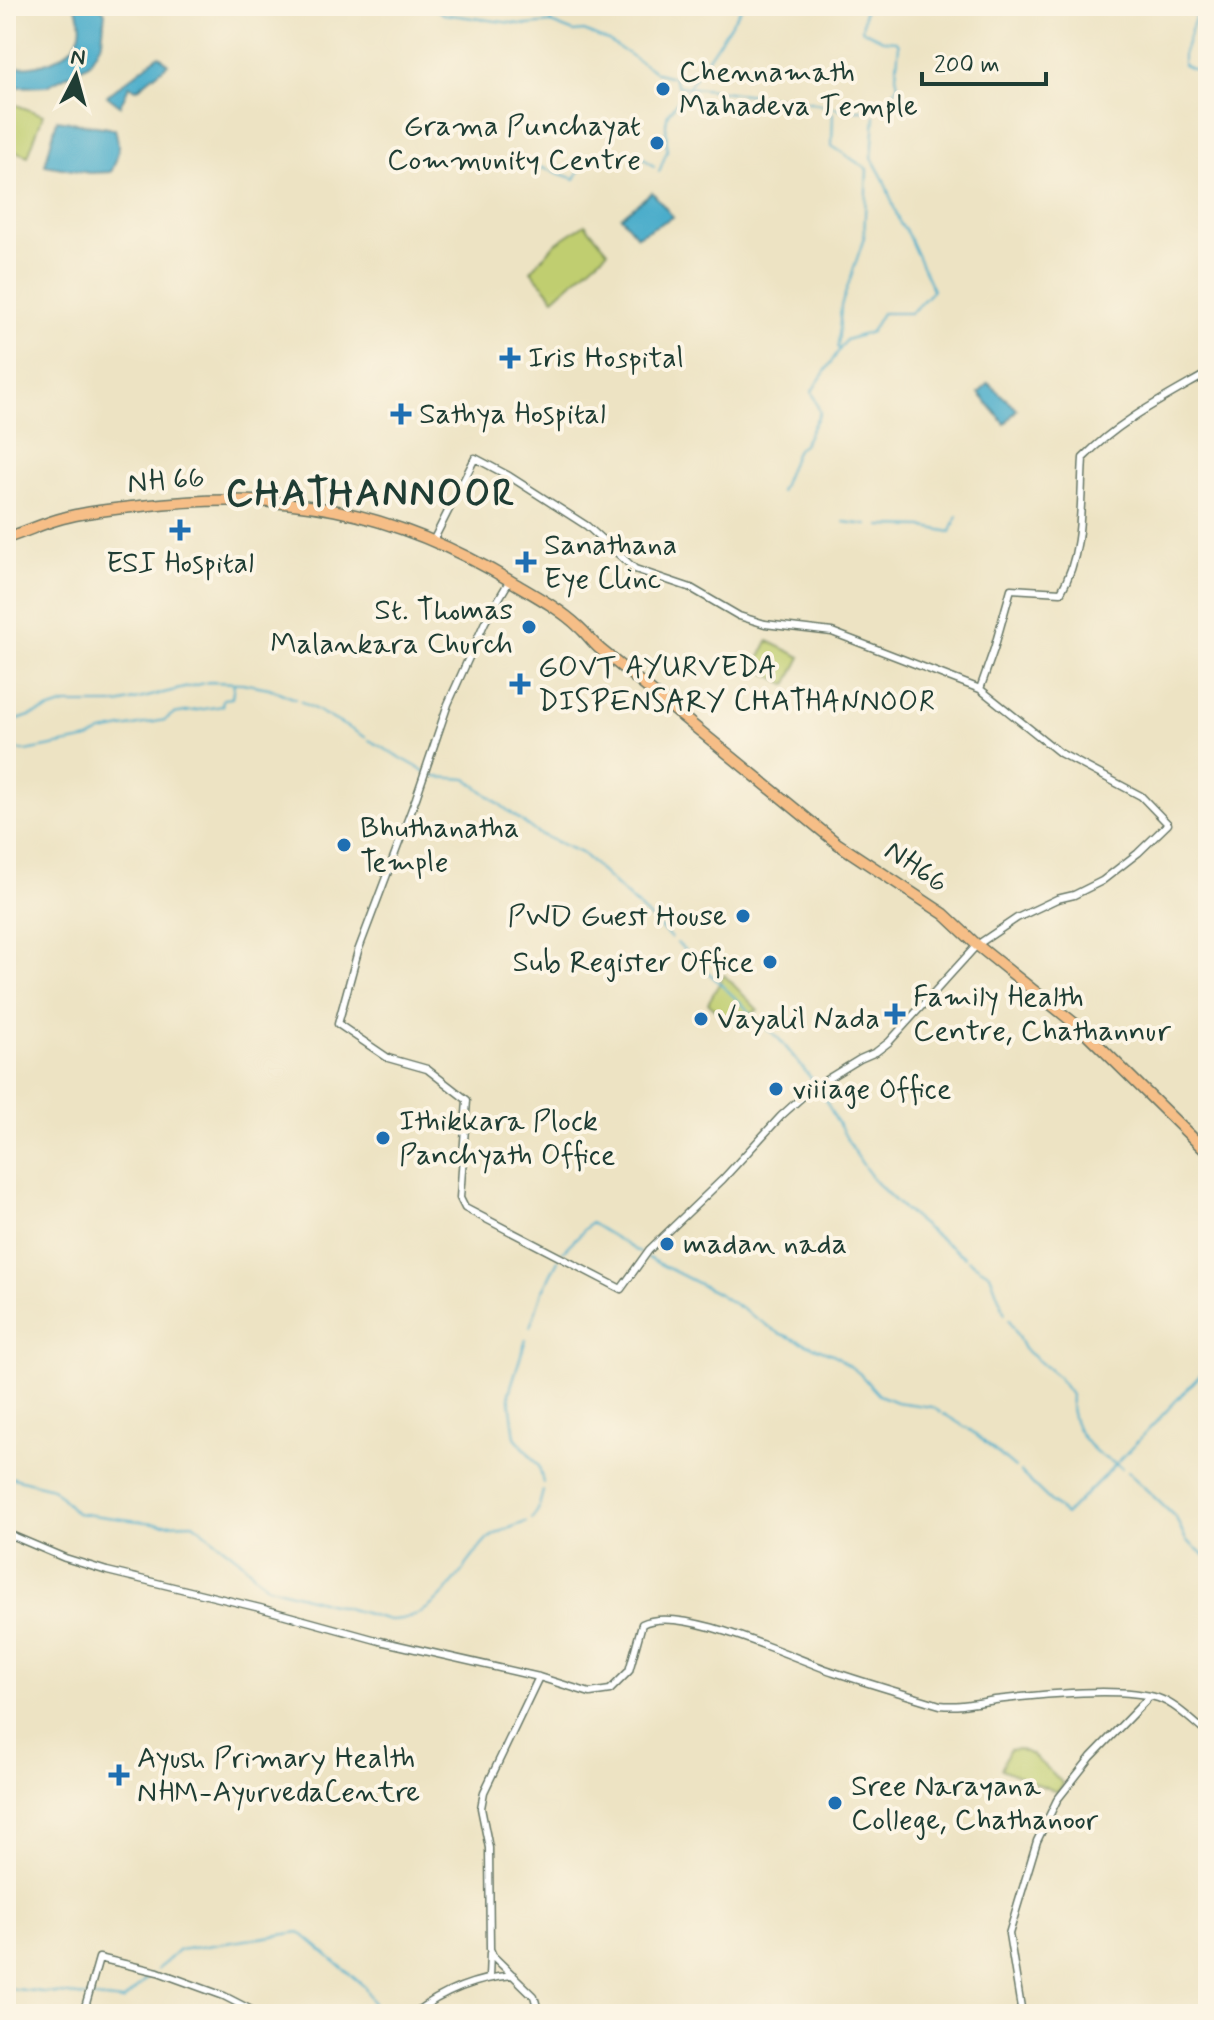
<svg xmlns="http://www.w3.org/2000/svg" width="1214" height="2020" viewBox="0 0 1214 2020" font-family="Mynerve,sans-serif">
<rect width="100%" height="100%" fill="#fcf5e5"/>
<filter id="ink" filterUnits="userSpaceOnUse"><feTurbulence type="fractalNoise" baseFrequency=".0125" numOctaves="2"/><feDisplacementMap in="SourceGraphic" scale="16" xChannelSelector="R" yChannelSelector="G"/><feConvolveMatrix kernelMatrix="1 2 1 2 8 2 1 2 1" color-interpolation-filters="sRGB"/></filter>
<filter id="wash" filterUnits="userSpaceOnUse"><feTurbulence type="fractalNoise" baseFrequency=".006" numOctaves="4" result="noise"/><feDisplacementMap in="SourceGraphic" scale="32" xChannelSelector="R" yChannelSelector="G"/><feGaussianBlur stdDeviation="1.8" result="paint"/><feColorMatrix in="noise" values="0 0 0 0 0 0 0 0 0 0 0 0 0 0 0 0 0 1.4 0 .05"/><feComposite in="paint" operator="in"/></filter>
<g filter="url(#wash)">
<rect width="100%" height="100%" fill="#ede3c3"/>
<!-- green -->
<path fill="#c0ce70" stroke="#708652" stroke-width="2" d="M 6,101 L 43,115 L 28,156 L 7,148 L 6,133 L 11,119 L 6,117 Z
M 585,224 L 608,251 L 554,298 L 531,271 L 555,244 Z
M 768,641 L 801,657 L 787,685 L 755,667 Z
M 724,975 L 758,1010 L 730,1024 L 708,1003 Z
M 1018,1749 L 1032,1755 L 1064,1784 L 1057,1792 L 1001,1769 L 1009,1750 Z"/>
<!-- water -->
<path fill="#4cadcb" stroke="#367580" stroke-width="2" d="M 74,6 L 100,6 L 105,12 L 102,41 L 89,64 L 47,86 L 17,87 L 6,83 L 6,65 C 40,74 101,48 74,6 Z
M 159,55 L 168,64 L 137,89 L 129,86 L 120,106 L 107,96 Z
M 57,120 L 115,129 C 120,146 119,156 111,172 L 89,173 L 45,165 Z
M 652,192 L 673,217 L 637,236 L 621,217 Z
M 988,383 L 1017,409 L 1005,424 L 979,393 Z"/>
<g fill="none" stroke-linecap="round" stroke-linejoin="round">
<!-- stream -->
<path stroke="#4cadcb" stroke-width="2" d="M 431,6 L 443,14 L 527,25 L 551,23 L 574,32 L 584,31 L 610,42 L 657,73 L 673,77 L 678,86 L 805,101 L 845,110 L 866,110 L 877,108 L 889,99 L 898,85 L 896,76 L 899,45 L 897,41 L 883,40 L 862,30 L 865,6
M 551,6 L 551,22
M 1199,6 L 1183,55 L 1183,65 L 1192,69 L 1208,70
M 689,86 L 743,6
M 833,113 L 832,146 L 867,169 L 864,238 L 841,306 L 838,348
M 513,158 L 575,179 L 584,162 L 615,154 L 639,154 L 654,167
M 659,172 L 667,151 L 666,123 L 668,113 L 686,91
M 780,492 L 797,449 L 803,445 L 820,413 L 812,391 L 846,340 L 871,332 L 882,313 L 911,313 L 933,290 L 905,229 L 900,224 L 884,180 L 872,158 L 875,116
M 844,522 L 867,525
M 880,526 L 925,527 L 951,532 L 957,516
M 300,701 L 365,737
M 6,724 L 65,704 L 118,704 L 209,682 L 242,683 L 269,688 L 295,699
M 369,740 L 435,777 L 467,779 L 537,833 L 583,854 L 671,938
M 6,751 L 14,749 L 26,751 L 89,739 L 102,732 L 165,720 L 173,714 L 222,706 L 223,699 L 232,698 L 234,683
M 677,943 L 780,1040 L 815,1083
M 818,1088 C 838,1120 853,1156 878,1184 C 904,1212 934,1235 965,1257
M 563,1251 L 591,1223 L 640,1253
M 648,1258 L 717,1293 L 779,1333 L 835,1355 L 859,1373 L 879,1395 L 896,1402 L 932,1407 L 940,1412
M 968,1260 L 990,1274 L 1005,1314
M 1009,1319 L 1024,1349 L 1058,1377 L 1071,1395 C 1068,1426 1089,1452 1116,1464 L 1208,1367
M 530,1327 L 542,1292 L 558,1260
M 526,1339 L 509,1393 L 515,1437 L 539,1466 L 543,1483
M 944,1414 L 970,1430 L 1015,1468
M 1020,1472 L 1065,1515 L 1116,1464 L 1122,1468
M 1128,1472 L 1176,1518 L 1186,1540 L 1208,1558
M 6,1476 L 52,1488 L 76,1513 L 162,1524 L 193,1523 L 239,1559 L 266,1586 L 389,1620 C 440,1620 457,1571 487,1540 C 496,1531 514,1527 526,1522
M 532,1519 L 538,1510 L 543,1491
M 157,1970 L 179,1950 L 300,1932 L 365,1987 L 378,2014
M 6,1988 L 123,2001 L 152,1974"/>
</g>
</g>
<g filter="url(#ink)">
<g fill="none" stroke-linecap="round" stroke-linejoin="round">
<defs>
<path id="tertiary" d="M 433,541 L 475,458 L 509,476 L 587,526 L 635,569 L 691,588 L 739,616 L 765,624 L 832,632 L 980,689 L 994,649 L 1011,589 L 1061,592 C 1084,552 1080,503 1083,458 C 1119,421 1163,399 1208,373
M 510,580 L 485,622 L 448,704 L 416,798 L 358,951 L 338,1024 L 388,1058 L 427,1069 L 467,1100 L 460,1198 L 465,1208 L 621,1289 L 649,1250 L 723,1179 L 781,1116 L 811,1089 L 860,1059 L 876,1052 L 889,1042 L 977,945 L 1017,918 L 1057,899 L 1074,895 L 1102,881 L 1138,853 L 1168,824 L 1141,796 L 1060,753 L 980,689
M 6,1533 L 65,1558 L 107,1571 L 260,1608 L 380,1641 L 539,1677 L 590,1693 L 610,1690 L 629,1671 L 642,1624 C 681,1604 792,1658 834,1672 C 869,1684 905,1694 940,1705 C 959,1707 976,1703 995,1700 C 1036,1695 1120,1686 1158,1698 C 1176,1704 1193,1722 1208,1734
M 539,1677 L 484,1792 L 481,1808 L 489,1848 L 490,1949 L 493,1956 L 534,1996 L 539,2014
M 489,1977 L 490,1953
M 83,2014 L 99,1958 L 158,1972 L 224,1996 L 259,2014
M 413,2014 C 442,1992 477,1978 513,1975
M 1022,2014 L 1009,1934 L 1037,1841 L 1057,1800 L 1091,1757 L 1150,1696"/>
<path id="trunk" d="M 6,538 C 26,532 43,523 63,518 C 88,511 115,509 141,506 C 282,489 392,509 514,583 C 536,596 560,609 579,627 C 586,633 592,642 600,649 L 838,844 L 944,914 L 977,945 L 1084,1031 L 1208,1153"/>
</defs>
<!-- tertiary casing -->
<use href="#tertiary" stroke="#677766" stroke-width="9"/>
<!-- trunk casing -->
<use href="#trunk" stroke="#677766" stroke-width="13"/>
<!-- tertiary -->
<use href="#tertiary" stroke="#fff" stroke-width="6"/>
<!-- trunk -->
<use href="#trunk" stroke="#f6be87" stroke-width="10"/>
</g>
</g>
<!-- markers -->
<g fill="#1f6fb2" stroke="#fcf5e5" stroke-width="3">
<circle cx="663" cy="89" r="8"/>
<circle cx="657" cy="143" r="8"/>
<path d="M506 346h8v8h8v8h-8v8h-8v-8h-8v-8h8z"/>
<path d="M397 402h8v8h8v8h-8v8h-8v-8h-8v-8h8z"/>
<path d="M176 518h8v8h8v8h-8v8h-8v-8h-8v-8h8z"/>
<path d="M522 550h8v8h8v8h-8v8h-8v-8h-8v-8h8z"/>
<circle cx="529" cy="627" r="8"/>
<path d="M516 672h8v8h8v8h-8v8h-8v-8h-8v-8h8z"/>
<circle cx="344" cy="845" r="8"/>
<circle cx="743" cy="916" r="8"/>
<circle cx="770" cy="962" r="8"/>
<path d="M891 1002h8v8h8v8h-8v8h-8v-8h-8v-8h8z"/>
<circle cx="701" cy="1019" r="8"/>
<circle cx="776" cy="1089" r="8"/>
<circle cx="383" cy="1138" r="8"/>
<circle cx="667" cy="1244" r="8"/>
<path d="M115 1763h8v8h8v8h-8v8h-8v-8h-8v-8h8z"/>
<circle cx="835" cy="1803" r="8"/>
</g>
<g text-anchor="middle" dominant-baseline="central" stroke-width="8" stroke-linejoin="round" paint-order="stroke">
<!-- poi labels -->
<g font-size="30" fill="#1f3d34" stroke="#fcf5e5" text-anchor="start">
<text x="679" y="72">Chennamath<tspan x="679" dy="34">Mahadeva Temple</tspan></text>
<text x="641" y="126" text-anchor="end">Grama Punchayat<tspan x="641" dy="34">Community Centre</tspan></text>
<text x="528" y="358">Iris Hospital</text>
<text x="419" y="414">Sathya Hospital</text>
<text x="544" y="545">Sanathana<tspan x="544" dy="34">Eye Clinc</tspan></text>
<text x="180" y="563" text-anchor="middle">ESI Hospital</text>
<text x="513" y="610" text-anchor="end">St. Thomas<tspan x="513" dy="34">Malankara Church</tspan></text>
<text x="538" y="667">GOVT AYURVEDA<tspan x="538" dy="34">DISPENSARY CHATHANNOOR</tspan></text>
<text x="360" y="828">Bhuthanatha<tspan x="360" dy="34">Temple</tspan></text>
<text x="727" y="916" text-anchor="end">PWD Guest House</text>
<text x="754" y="962" text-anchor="end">Sub Register Office</text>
<text x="913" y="997">Family Health<tspan x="913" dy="34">Centre, Chathannur</tspan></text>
<text x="717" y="1019">Vayalil Nada</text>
<text x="792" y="1089">viiiage Office</text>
<text x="399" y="1121">Ithikkara Plock<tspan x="399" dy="34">Panchyath Office</tspan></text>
<text x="683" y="1244">madan nada</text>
<text x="137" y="1758">Ayush Primary Health<tspan x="137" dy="34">NHM-AyurvedaCentre</tspan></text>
<text x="851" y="1786">Sree Narayana<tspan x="851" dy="34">College, Chathanoor</tspan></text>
</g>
<!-- street labels -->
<g font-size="30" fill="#1f3d34" stroke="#fcf5e5">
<text transform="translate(166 481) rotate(-5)">NH 66</text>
<text transform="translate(916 867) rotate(34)">NH66</text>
</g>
<!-- district labels -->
<g font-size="38" font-weight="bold" letter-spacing="2" fill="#1f3d34" stroke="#fcf5e5">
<text x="371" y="494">CHATHANNOOR</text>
</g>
</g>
<!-- margin -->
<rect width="1214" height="2020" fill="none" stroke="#fcf5e5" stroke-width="32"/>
<!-- north arrow -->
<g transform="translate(76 76) rotate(6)" stroke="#fcf5e5" stroke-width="6" paint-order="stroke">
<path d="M0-6L14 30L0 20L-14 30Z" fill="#1f3d34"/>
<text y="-12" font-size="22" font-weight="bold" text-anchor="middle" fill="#1f3d34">N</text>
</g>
<!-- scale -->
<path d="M922 72v12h124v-12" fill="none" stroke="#1f3d34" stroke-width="4"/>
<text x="934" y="72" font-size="24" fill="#1f3d34" stroke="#fcf5e5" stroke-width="6" paint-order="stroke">200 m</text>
</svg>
